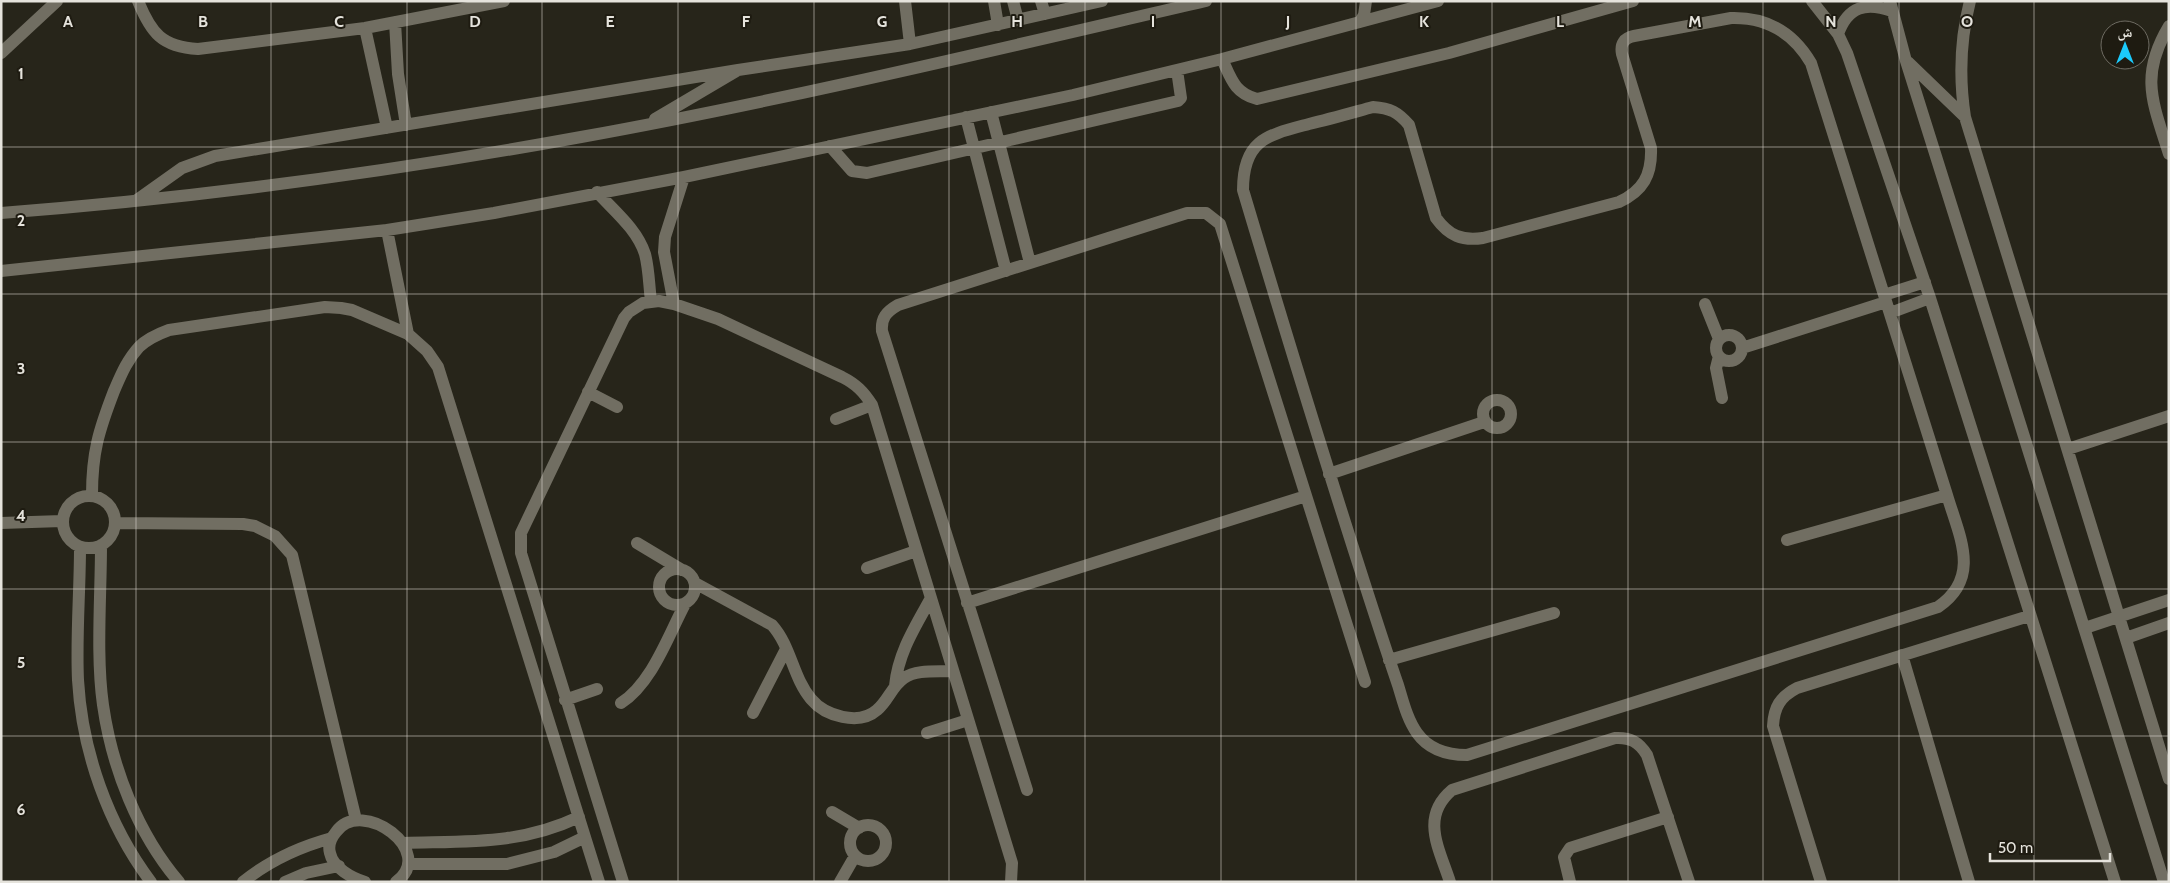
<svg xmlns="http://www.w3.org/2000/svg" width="2170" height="883" viewBox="0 0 2170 883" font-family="Cabin,'Noto Naskh Arabic',sans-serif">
<rect width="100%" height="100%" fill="#27251a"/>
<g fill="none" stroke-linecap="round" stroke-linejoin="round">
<!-- minor -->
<path stroke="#716e62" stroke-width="12" d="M 138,1 C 151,33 162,47 198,49 L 365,28 L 504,1
M 905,1 L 910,44
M 994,1 L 998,25
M 1013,1 L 1018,20
M 1041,1 L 1045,14
M 1812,1 L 1838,34 L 1847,53 L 1930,298 L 2115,882
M 1890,1 L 1906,61 L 2164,882
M 1970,1 C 1960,40 1959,78 1965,117 L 2169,779
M 1731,18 C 1767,17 1793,32 1811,63 L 1947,495 C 1959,536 1982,577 1938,607 L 1467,755 C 1448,755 1429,750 1417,733 C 1407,719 1403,701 1398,685 C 1387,653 1377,622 1367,591 C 1324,458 1283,324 1243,190 C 1243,139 1268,135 1309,124 C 1330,119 1351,113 1373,107 C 1390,108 1398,112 1409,125 L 1436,218 C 1449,236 1462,241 1483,238 L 1619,202 C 1643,191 1652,175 1651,148 L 1622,54 C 1620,44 1624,38 1634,36 Z
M 395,22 L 398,74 L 406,125
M 1360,22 L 1364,15 L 1366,1
M 2169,26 C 2139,76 2153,103 2169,154
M 365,28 L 387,128
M 1838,34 C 1848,6 1866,2 1892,11
M 1,53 L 57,1
M 1222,59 C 1231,78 1234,93 1257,99 L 1449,53 L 1633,1
M 1908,62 L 1965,117
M 991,112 L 1030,263
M 966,117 L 1006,271
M 655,119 L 738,70 L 910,44 L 1102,1
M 830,146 L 852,171 L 867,173 L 1178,101 L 1181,98 L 1177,70
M 597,192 C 614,211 637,229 645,254 C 649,269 649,286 651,301
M 137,200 L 182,168 L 215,156 L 738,70
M 1,213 C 196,198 389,172 581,137 C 791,99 998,49 1206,1
M 387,230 L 408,334
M 1,271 L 387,230 L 494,213 L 684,177 L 1073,95 L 1222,59 L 1438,1
M 1884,295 L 1925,282
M 674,304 L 664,252 L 665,237 L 684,177
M 1705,304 L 1719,339
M 1890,313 L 1930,298
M1716 348a13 13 0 1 1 26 0a13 13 0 1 1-26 0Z
M 1742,348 L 1886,302
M 1719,356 L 1716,368 L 1722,398
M 588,392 L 617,407
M1483 414a14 14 0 1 1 28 0a14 14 0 1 1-28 0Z
M 836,419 L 872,405
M 2068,449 L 2169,416
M 1329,474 L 1484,422
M 92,495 C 92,452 99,430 114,391 C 121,375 127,360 139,347 C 147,339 158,334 169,330 L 325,307 L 341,308 L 352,310 L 408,334 L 427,351 L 438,367 L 599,882
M63 522a26 26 0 1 1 52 0a26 26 0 1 1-52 0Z
M 1,523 L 62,521
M 116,523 L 243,524 L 255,526 L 275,536 L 292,555 L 356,820
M 1787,540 L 1947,495
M 637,543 L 682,570
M 101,545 C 101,596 96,656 103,705 C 112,768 138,834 179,882
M 80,547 C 80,591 76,636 78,680 C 82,751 108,825 151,882
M 867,568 L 916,551
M659 587a18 18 0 1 1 36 0a18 18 0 1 1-36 0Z
M 695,583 L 772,625 C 791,646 793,678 811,699 C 825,716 859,726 877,710 C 888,701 892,686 904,678 C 917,669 937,672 953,671
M 967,603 L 1306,496
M 2085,628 L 2169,600
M 2126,638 L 2169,623
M 1902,655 L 1969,882
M 1389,660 L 1554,613
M 895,686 C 898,653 915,627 931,598
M 565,700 L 597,689
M 621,703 C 652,683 668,636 685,604
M 753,713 L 786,649
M 927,733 L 968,720
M 1027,790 L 882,331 C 881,318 886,312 898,305 L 1187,213 L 1206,213 L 1220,224 L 1365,682
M 832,812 L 859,828
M850 843a18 18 0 1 1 36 0a18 18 0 1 1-36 0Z
M 404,843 C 467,841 520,845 579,817
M 409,864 L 507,864 L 554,852 L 585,837
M 243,882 C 270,860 299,847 332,838
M 285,882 L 306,873 L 339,866
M 365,882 C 352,878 333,868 330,853 C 328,846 331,838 336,832 C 362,796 438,852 396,882
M 623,882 L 521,553 L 521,533 L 624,318 L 629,312 L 643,303 L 659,301 L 674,304 L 718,319 L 842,377 C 856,384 864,392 872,405 L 1012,863 L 1011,882
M 840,882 L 855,856
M 1450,882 C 1439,848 1420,817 1452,790 L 1615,738 C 1630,737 1639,742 1647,755 L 1689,882
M 1570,882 L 1564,857 L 1570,848 L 1668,817
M 1821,882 L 1773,726 C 1774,707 1780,697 1797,688 L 2029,616"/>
</g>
<!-- grid -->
<path fill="none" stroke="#e5e3dc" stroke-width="1" stroke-opacity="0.55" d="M 136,1 L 136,882M 271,1 L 271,882M 407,1 L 407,882M 542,1 L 542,882M 678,1 L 678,882M 814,1 L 814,882M 949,1 L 949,882M 1085,1 L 1085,882M 1221,1 L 1221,882M 1356,1 L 1356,882M 1492,1 L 1492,882M 1628,1 L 1628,882M 1763,1 L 1763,882M 1899,1 L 1899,882M 2034,1 L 2034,882M 1,147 L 2169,147M 1,294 L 2169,294M 1,442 L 2169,442M 1,589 L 2169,589M 1,736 L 2169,736"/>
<g font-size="16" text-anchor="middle" font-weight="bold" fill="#e5e3dc" stroke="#1e1b11" stroke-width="4" stroke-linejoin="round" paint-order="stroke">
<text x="68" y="27">A</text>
<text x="203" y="27">B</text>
<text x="339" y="27">C</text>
<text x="475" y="27">D</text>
<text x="610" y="27">E</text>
<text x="746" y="27">F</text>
<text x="882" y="27">G</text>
<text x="1017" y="27">H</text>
<text x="1153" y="27">I</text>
<text x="1288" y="27">J</text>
<text x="1424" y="27">K</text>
<text x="1560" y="27">L</text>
<text x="1695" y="27">M</text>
<text x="1831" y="27">N</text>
<text x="1967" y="27">O</text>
<text x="21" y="79">1</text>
<text x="21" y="226">2</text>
<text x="21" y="374">3</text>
<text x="21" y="521">4</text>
<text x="21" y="668">5</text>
<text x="21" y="815">6</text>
</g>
<!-- border -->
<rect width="2170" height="883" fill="none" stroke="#e5e3dc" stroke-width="5"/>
<!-- north arrow -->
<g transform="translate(2125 45)"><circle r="24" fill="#1e1b11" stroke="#6e6b62"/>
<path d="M0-4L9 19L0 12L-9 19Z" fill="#1bcafc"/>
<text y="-8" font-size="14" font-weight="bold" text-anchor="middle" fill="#e5e3dc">ش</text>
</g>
<!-- scale -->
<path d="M1990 853v8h120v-8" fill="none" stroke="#e5e3dc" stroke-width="2.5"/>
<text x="1998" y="853" font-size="15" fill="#e5e3dc" stroke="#1e1b11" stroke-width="4" paint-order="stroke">50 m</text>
</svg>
